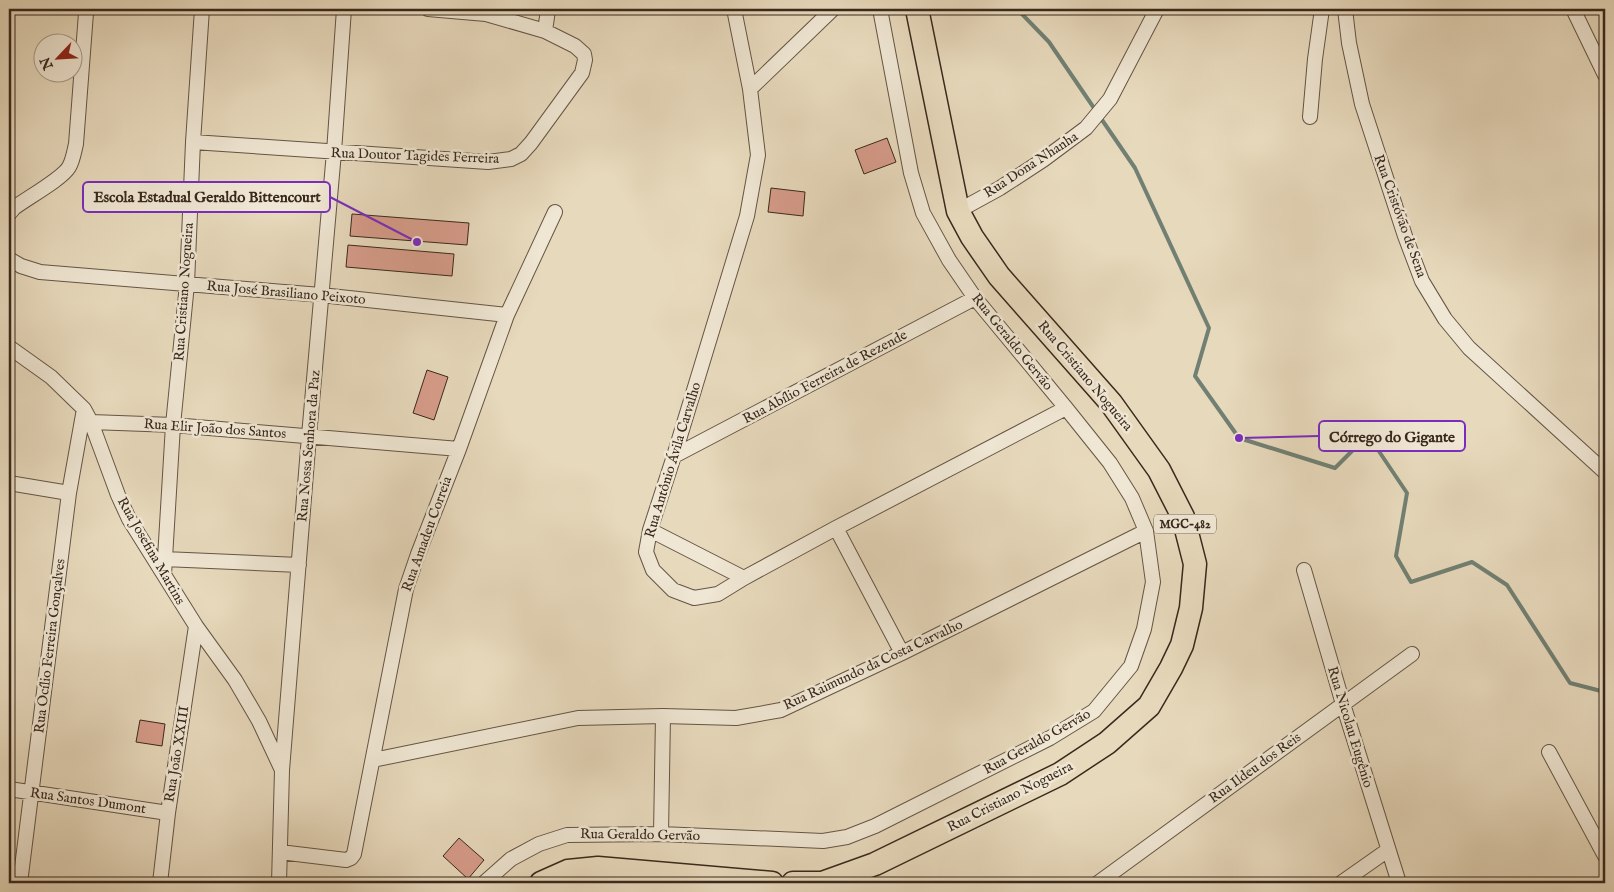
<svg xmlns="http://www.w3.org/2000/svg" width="1614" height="892" viewBox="0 0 1614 892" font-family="'IM FELL English',serif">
<rect width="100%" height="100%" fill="#e7d9bc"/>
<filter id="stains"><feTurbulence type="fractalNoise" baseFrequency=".004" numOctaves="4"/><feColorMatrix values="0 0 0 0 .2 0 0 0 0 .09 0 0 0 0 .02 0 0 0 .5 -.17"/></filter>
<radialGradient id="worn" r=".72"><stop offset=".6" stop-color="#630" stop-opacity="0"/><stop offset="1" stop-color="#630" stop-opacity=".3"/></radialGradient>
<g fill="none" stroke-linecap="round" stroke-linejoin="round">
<!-- stream -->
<path stroke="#718073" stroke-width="4" d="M 1017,9 L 1049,42 L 1096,111
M 1100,117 L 1135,168 L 1209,328 L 1195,376 L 1239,438 L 1335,468 L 1368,435 L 1407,493 L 1396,556 L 1411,582 L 1472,562 L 1507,585 L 1570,683 L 1605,692"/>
</g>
<!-- building -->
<path fill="#d79c8a" stroke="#38291d" d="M 887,138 L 896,162 L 864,174 L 855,150 Z
M 771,188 L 805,192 L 803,216 L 768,212 Z
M 352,214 L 469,223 L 467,245 L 350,236 Z
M 348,245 L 454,254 L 452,276 L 346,267 Z
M 427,370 L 448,377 L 434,420 L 413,413 Z
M 140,720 L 165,724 L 162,746 L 136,742 Z
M 459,838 L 484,860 L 468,879 L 443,856 Z"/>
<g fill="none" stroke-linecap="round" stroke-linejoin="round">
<defs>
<path id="minor" d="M 734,9 L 750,89 L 758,155 L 747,216 L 674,456 L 650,530 L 646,552 L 653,570 L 673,590 L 694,598 L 718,594 L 744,578 L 836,528 L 1066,408
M 1345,9 L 1349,43 L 1362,104 L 1405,236 L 1422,281 L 1445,319 L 1469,348 L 1605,472
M 1573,9 L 1605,75
M 545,31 L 548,10 L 546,9
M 750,89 L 833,9
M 1310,117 L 1315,59 L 1322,9
M 193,142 L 488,162 L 511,159 L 521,154 L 531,143 L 582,73 L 585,60 L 584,54 L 575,46 L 545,31 L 486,14 L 428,9
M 958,211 L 1000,188 L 1043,160 L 1086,128 L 1110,99 L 1157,9
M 9,214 L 14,208 C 27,198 62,179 69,167 C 73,160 74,152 76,144 L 86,13 L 85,9
M 9,259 L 21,266 L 40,272 L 321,295 L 507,315
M 9,347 L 51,377 L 84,409 L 91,422 L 118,495 L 129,519 L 196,626 L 235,680 L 259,721 L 282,770
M 91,422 L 173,425 L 459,449
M 674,456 L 975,298
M 9,483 L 69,493
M 836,528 L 902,653
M 650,530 L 744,578
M 164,559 L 299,565
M 1304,570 L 1343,704 L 1399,883
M 164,575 L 173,425 L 187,284 L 193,142 L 202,9
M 1549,752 L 1605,856
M 373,760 L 578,718 L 663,716 L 736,718 L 781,710 L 902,653 L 1146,531
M 9,789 L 168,813
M 661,834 L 663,716
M 280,852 L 346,860 L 351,858 L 354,854 L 406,589 L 418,554 L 459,449 L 507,315 L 555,212
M 20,883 L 69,493 L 84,409
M 160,883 L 168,813 L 196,626
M 279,883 L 282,770 L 309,436 L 334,152 L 344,9
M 484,883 L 511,859 L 539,844 L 567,835 L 661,834 L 823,841 L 847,837 L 875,826 L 1050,738 L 1094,711 L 1131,666 L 1144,629 L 1153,582 L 1146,531 L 1132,498 L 1110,463 L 1066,408 L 975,298 L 949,260 L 923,213 L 911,173 L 880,9
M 1098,883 L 1412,654
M 1341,883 L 1388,850"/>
<path id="trunk" d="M 541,883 L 568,871 L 598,868 L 772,883
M 793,883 L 822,883 L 875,864 L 1060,774 L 1107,743 L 1149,706 L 1171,668 L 1182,645 L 1191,608 L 1195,564 L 1183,517 L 1159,470 L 1111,403 L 999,276 L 972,237 L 958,211 L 917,9"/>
</defs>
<!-- minor casing -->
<use href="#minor" stroke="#645545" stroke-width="16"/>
<!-- trunk casing -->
<use href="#trunk" stroke="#38291d" stroke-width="25"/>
<!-- minor -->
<use href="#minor" stroke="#efe6d3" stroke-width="14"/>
<!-- trunk -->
<use href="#trunk" stroke="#e7d9bc" stroke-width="22"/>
</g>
<g text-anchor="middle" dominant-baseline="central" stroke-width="5" stroke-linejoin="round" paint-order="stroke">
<!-- shield labels -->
<rect fill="#efe6d3" stroke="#6f6254" stroke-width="1" x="1154" y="514.5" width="62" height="19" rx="4"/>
<g font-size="12" font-weight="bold" fill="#38291d">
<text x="1185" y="524">MGC-482</text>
</g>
<!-- street labels -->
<g font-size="14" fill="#38291d" stroke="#efe6d3">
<text transform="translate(415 156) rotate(2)">Rua Doutor Tagides Ferreira</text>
<text transform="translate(1031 165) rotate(-33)">Rua Dona Nhanha</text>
<text transform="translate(1400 216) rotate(70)">Rua Cristóvão de Sena</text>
<text transform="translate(184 292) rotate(-86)">Rua Cristiano Nogueira</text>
<text transform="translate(286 293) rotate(5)">Rua José Brasiliano Peixoto</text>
<text transform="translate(1012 342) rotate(51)">Rua Geraldo Gervão</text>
<text transform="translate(1085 376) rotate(50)">Rua Cristiano Nogueira</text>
<text transform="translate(825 377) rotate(-28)">Rua Abílio Ferreira de Rezende</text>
<text transform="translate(215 429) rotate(4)">Rua Elir João dos Santos</text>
<text transform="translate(309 446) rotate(-85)">Rua Nossa Senhora da Paz</text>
<text transform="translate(673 460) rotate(-73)">Rua Antônio Ávila Carvalho</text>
<text transform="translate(427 534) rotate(-70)">Rua Amadeu Correia</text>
<text transform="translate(151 551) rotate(60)">Rua Josefina Martins</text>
<text transform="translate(50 646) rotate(-83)">Rua Ocílio Ferreira Gonçalves</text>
<text transform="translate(873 665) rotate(-25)">Rua Raimundo da Costa Carvalho</text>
<text transform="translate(1350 727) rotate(73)">Rua Nicolau Eugênio</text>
<text transform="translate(1037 742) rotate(-29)">Rua Geraldo Gervão</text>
<text transform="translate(177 754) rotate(-81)">Rua João XXIII</text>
<text transform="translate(1255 768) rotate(-36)">Rua Ildeu dos Reis</text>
<text transform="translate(1010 797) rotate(-27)">Rua Cristiano Nogueira</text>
<text transform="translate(88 801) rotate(8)">Rua Santos Dumont</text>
<text transform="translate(640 835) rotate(1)">Rua Geraldo Gervão</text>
</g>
</g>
<!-- callouts -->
<path fill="none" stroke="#7b2cbf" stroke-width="2" d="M417 242L330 197M1239 438L1319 436"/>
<g fill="#7b2cbf" stroke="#efe6d3" stroke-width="2">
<circle cx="417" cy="242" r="5"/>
<circle cx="1239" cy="438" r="5"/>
</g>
<g fill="#efe6d3" stroke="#7b2cbf" stroke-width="2">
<rect x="83" y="182" width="247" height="30" rx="5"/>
<rect x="1319" y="421" width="146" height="30" rx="5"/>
</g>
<g font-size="15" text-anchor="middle" font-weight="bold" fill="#38291d">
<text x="207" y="202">Escola Estadual Geraldo Bittencourt</text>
<text x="1392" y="442">Córrego do Gigante</text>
</g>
<!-- margin -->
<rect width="1614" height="892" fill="none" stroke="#e7d9bc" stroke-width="30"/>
<rect x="10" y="10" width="1594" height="872" fill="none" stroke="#38291d" stroke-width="2.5"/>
<rect x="15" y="15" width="1584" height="862" fill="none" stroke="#38291d"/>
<!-- north arrow -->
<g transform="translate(58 58) rotate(245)"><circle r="24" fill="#efe6d3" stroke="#a69a8a"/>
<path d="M0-4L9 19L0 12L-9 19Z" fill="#8f2418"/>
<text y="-8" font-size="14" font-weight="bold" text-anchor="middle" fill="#38291d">N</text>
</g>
<rect width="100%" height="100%" filter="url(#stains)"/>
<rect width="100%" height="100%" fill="url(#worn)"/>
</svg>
